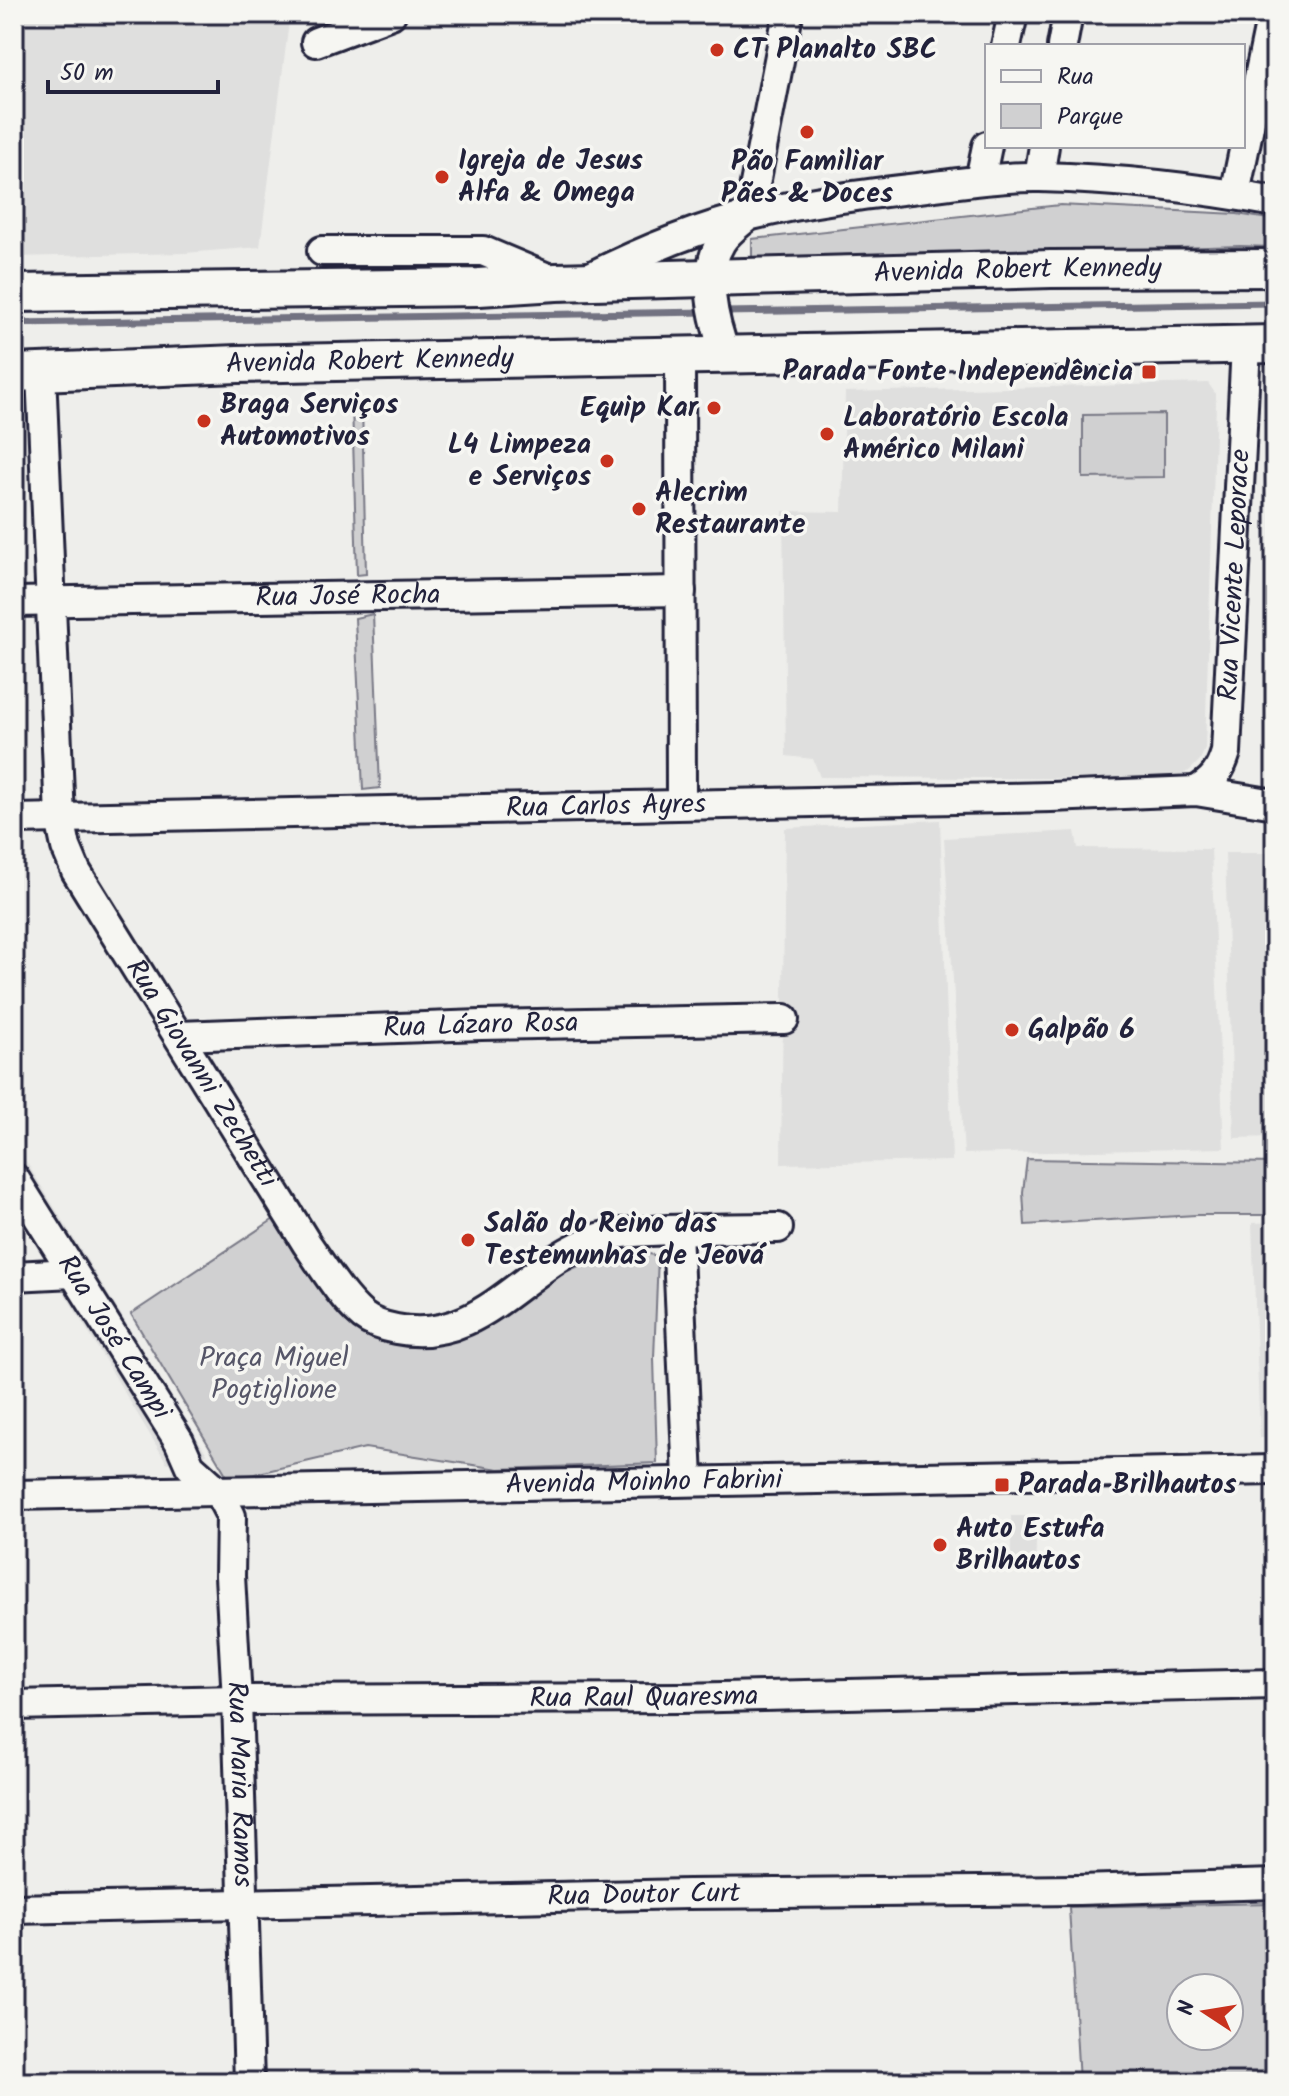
<svg xmlns="http://www.w3.org/2000/svg" width="1289" height="2096" viewBox="0 0 1289 2096" font-family="Kalam,sans-serif">
<rect width="100%" height="100%" fill="#eeeeeb"/>
<filter id="ink" filterUnits="userSpaceOnUse"><feTurbulence type="fractalNoise" baseFrequency=".0125" numOctaves="2"/><feDisplacementMap in="SourceGraphic" scale="16" xChannelSelector="R" yChannelSelector="G"/><feConvolveMatrix kernelMatrix="1 2 1 2 8 2 1 2 1" color-interpolation-filters="sRGB"/></filter>
<g filter="url(#ink)">
<!-- built -->
<path fill="#dfdfde" d="M 14,14 L 290,14 L 260,247 L 185,253 L 14,257 Z
M 1208,383 L 1215,393 L 1216,403 L 1205,749 L 1200,760 L 1189,771 L 1171,779 L 820,777 L 813,759 L 786,756 L 783,511 L 842,512 L 845,392 Z
M 940,820 L 952,1161 L 781,1164 L 785,828 Z
M 1075,831 L 1078,848 L 1211,849 L 1224,1148 L 964,1154 L 944,838 Z
M 1225,853 L 1275,853 L 1275,1137 L 1234,1138 Z
M 14,1142 L 207,1454 L 167,1463 L 14,1209 Z
M 1275,1222 L 1275,1438 L 1260,1438 L 1252,1223 Z
M 1011,1516 L 1037,1516 L 1035,1571 L 1011,1570 Z"/>
<!-- green -->
<path fill="#d0d0d1" stroke="#797986" stroke-width="2" fill-rule="evenodd" d="M 1060,205 L 1237,214 L 1275,220 L 1275,247 L 1240,246 L 752,261 L 752,239 Z
M 352,404 L 362,404 L 366,574 L 357,575 Z
M 1164,414 L 1164,477 L 1083,478 L 1083,415 Z
M 373,614 L 380,788 L 363,790 L 355,618 Z
M 1027,1159 L 1275,1163 L 1275,1215 L 1196,1215 L 1025,1225 L 1023,1192 Z
M 277,1217 L 284,1227 L 413,1343 L 435,1344 L 460,1338 L 487,1326 L 565,1272 L 614,1251 L 632,1250 L 658,1256 L 654,1358 L 657,1463 L 499,1469 L 365,1448 L 250,1475 L 227,1476 L 131,1314 Z
M 1275,1903 L 1275,2082 L 1079,2082 L 1069,1907 ZM 1181,1988 L 1229,1988 L 1229,2036 L 1181,2036 Z"/>
<g fill="none" stroke-linecap="round" stroke-linejoin="round">
<!-- stream -->
<path stroke="#727281" stroke-width="7" d="M 721,312 L 1275,303
M 14,323 L 709,312"/>
<defs>
<g id="minor">
<path d="M 316,42 L 391,14"/>
<path d="M 1006,46 L 1013,14"/>
<path d="M 1062,46 L 1068,14"/>
<path d="M 1039,177 L 1044,146"/>
<path d="M 980,180 L 987,146"/>
<path d="M 1235,194 L 1272,14"/>
<path d="M 322,251 L 483,251 L 552,280"/>
<path d="M 588,278 C 638,253 698,228 752,215 C 809,201 867,194 926,187 C 963,183 1002,176 1040,177 C 1118,179 1199,188 1275,202"/>
<path d="M 680,354 L 681,803"/>
<path d="M 726,355 C 714,323 701,274 721,242 C 728,231 739,224 749,215 L 788,14"/>
<path id="s1" d="M 41,372 L 60,818 L 66,847 L 76,871 L 307,1244 C 324,1268 340,1296 363,1316 C 372,1323 385,1327 396,1329 C 481,1346 524,1264 596,1239 C 618,1231 644,1232 668,1230 C 705,1229 742,1228 778,1228"/>
<path id="s2" d="M 14,602 L 681,591"/>
<path id="s3" d="M 1196,791 C 1213,781 1220,772 1226,752 L 1246,345"/>
<path id="s4" d="M 14,819 L 1051,797 L 1196,791 L 1275,804"/>
<path id="s5" d="M 179,1036 L 481,1025 L 784,1019"/>
<path id="s6" d="M 14,1178 L 179,1441 L 190,1466 L 218,1491 L 231,1516 L 230,1576 L 237,1700 L 249,2082"/>
<path d="M 677,1230 L 688,1480"/>
<path d="M 14,1276 L 73,1273"/>
<path id="s7" d="M 14,1495 L 1275,1470"/>
<path id="s8" d="M 14,1705 L 237,1700 L 682,1698 L 1275,1684"/>
<path id="s9" d="M 14,1909 L 688,1894 L 1079,1890 L 1275,1884"/>
</g>
<g id="major">
<path id="s10" d="M 14,293 L 479,287 L 556,282 L 1051,269 L 1275,268"/>
<path id="s11" d="M 14,373 L 238,364 L 1275,344"/>
</g>
</defs>
<!-- minor casing -->
<use href="#minor" stroke="#22223b" stroke-width="34"/>
<!-- major casing -->
<use href="#major" stroke="#22223b" stroke-width="42"/>
<!-- minor -->
<use href="#minor" stroke="#f6f6f2" stroke-width="28"/>
<!-- major -->
<use href="#major" stroke="#f6f6f2" stroke-width="36"/>
</g>
</g>
<!-- markers -->
<g fill="#c8321e" stroke="#f6f6f2" stroke-width="3">
<circle cx="717" cy="50" r="8"/>
<circle cx="807" cy="132" r="8"/>
<circle cx="442" cy="177" r="8"/>
<rect x="1141" y="364" width="16" height="16" rx="4"/>
<circle cx="714" cy="408" r="8"/>
<circle cx="204" cy="421" r="8"/>
<circle cx="827" cy="434" r="8"/>
<circle cx="607" cy="461" r="8"/>
<circle cx="639" cy="509" r="8"/>
<circle cx="1012" cy="1030" r="8"/>
<circle cx="468" cy="1240" r="8"/>
<rect x="994" y="1477" width="16" height="16" rx="4"/>
<circle cx="940" cy="1545" r="8"/>
</g>
<g text-anchor="middle" dominant-baseline="central" stroke-width="7" stroke-linejoin="round" paint-order="stroke">
<!-- poi labels -->
<g font-size="28" font-weight="bold" fill="#22223b" stroke="#f6f6f2" text-anchor="start">
<text x="733" y="50">CT Planalto SBC</text>
<text x="458" y="161">Igreja de Jesus<tspan x="458" dy="32">Alfa &amp; Omega</tspan></text>
<text x="807" y="162" text-anchor="middle">Pão Familiar<tspan x="807" dy="32">Pães &amp; Doces</tspan></text>
<text x="1133" y="372" text-anchor="end">Parada Fonte Independência</text>
<text x="220" y="405">Braga Serviços<tspan x="220" dy="32">Automotivos</tspan></text>
<text x="698" y="408" text-anchor="end">Equip Kar</text>
<text x="843" y="418">Laboratório Escola<tspan x="843" dy="32">Américo Milani</tspan></text>
<text x="591" y="445" text-anchor="end">L4 Limpeza<tspan x="591" dy="32">e Serviços</tspan></text>
<text x="655" y="493">Alecrim<tspan x="655" dy="32">Restaurante</tspan></text>
<text x="1028" y="1030">Galpão 6</text>
<text x="484" y="1224">Salão do Reino das<tspan x="484" dy="32">Testemunhas de Jeová</tspan></text>
<text x="1018" y="1485">Parada Brilhautos</text>
<text x="956" y="1529">Auto Estufa<tspan x="956" dy="32">Brilhautos</tspan></text>
</g>
<!-- street labels -->
<g font-size="28" fill="#22223b" stroke="#f6f6f2">
<text stroke="none"><textPath href="#s10" startOffset="1004">Avenida Robert Kennedy</textPath></text>
<text stroke="none"><textPath href="#s11" startOffset="356">Avenida Robert Kennedy</textPath></text>
<text stroke="none"><textPath href="#s3" startOffset="228">Rua Vicente Leporace</textPath></text>
<text stroke="none"><textPath href="#s2" startOffset="334">Rua José Rocha</textPath></text>
<text stroke="none"><textPath href="#s4" startOffset="592">Rua Carlos Ayres</textPath></text>
<text stroke="none"><textPath href="#s5" startOffset="302">Rua Lázaro Rosa</textPath></text>
<text stroke="none"><textPath href="#s1" startOffset="740">Rua Giovanni Zechetti</textPath></text>
<text stroke="none"><textPath href="#s6" startOffset="188">Rua José Campi</textPath></text>
<text stroke="none"><textPath href="#s7" startOffset="630">Avenida Moinho Fabrini</textPath></text>
<text stroke="none"><textPath href="#s8" startOffset="630">Rua Raul Quaresma</textPath></text>
<text stroke="none"><textPath href="#s6" startOffset="672">Rua Maria Ramos</textPath></text>
<text stroke="none"><textPath href="#s9" startOffset="630">Rua Doutor Curt</textPath></text>
</g>
<!-- park labels -->
<g font-size="28" fill="#565668" stroke="#f6f6f2">
<text x="274" y="1358">Praça Miguel<tspan x="274" dy="32">Pogtiglione</tspan></text>
</g>
</g>
<!-- margin -->
<rect width="1289" height="2096" fill="none" stroke="#f6f6f2" stroke-width="48"/>
<rect x="24" y="24" width="1241" height="2048" fill="none" stroke="#22223b" stroke-width="3" filter="url(#ink)"/>
<!-- legend -->
<rect x="985" y="44" width="260" height="104" fill="#f6f6f2" stroke="#a1a1a9" stroke-width="2"/>
<rect x="1001" y="70" width="40" height="12" fill="#f6f6f2" stroke="#a1a1a9" stroke-width="2"/>
<text x="1057" y="84" font-size="24" fill="#22223b">Rua</text>
<rect x="1001" y="104" width="40" height="24" fill="#d0d0d1" stroke="#a1a1a9" stroke-width="2"/>
<text x="1057" y="124" font-size="24" fill="#22223b">Parque</text>
<!-- north arrow -->
<g transform="translate(1205 2012) rotate(282)"><circle r="38" fill="#f6f6f2" stroke="#a1a1a9" stroke-width="2"/>
<path d="M0-6L14 30L0 20L-14 30Z" fill="#c8321e"/>
<text y="-12" font-size="22" font-weight="bold" text-anchor="middle" fill="#22223b">N</text>
</g>
<!-- scale -->
<path d="M48 80v12h170v-12" fill="none" stroke="#22223b" stroke-width="4"/>
<text x="60" y="80" font-size="24" fill="#22223b" stroke="#f6f6f2" stroke-width="6" paint-order="stroke">50 m</text>
</svg>
